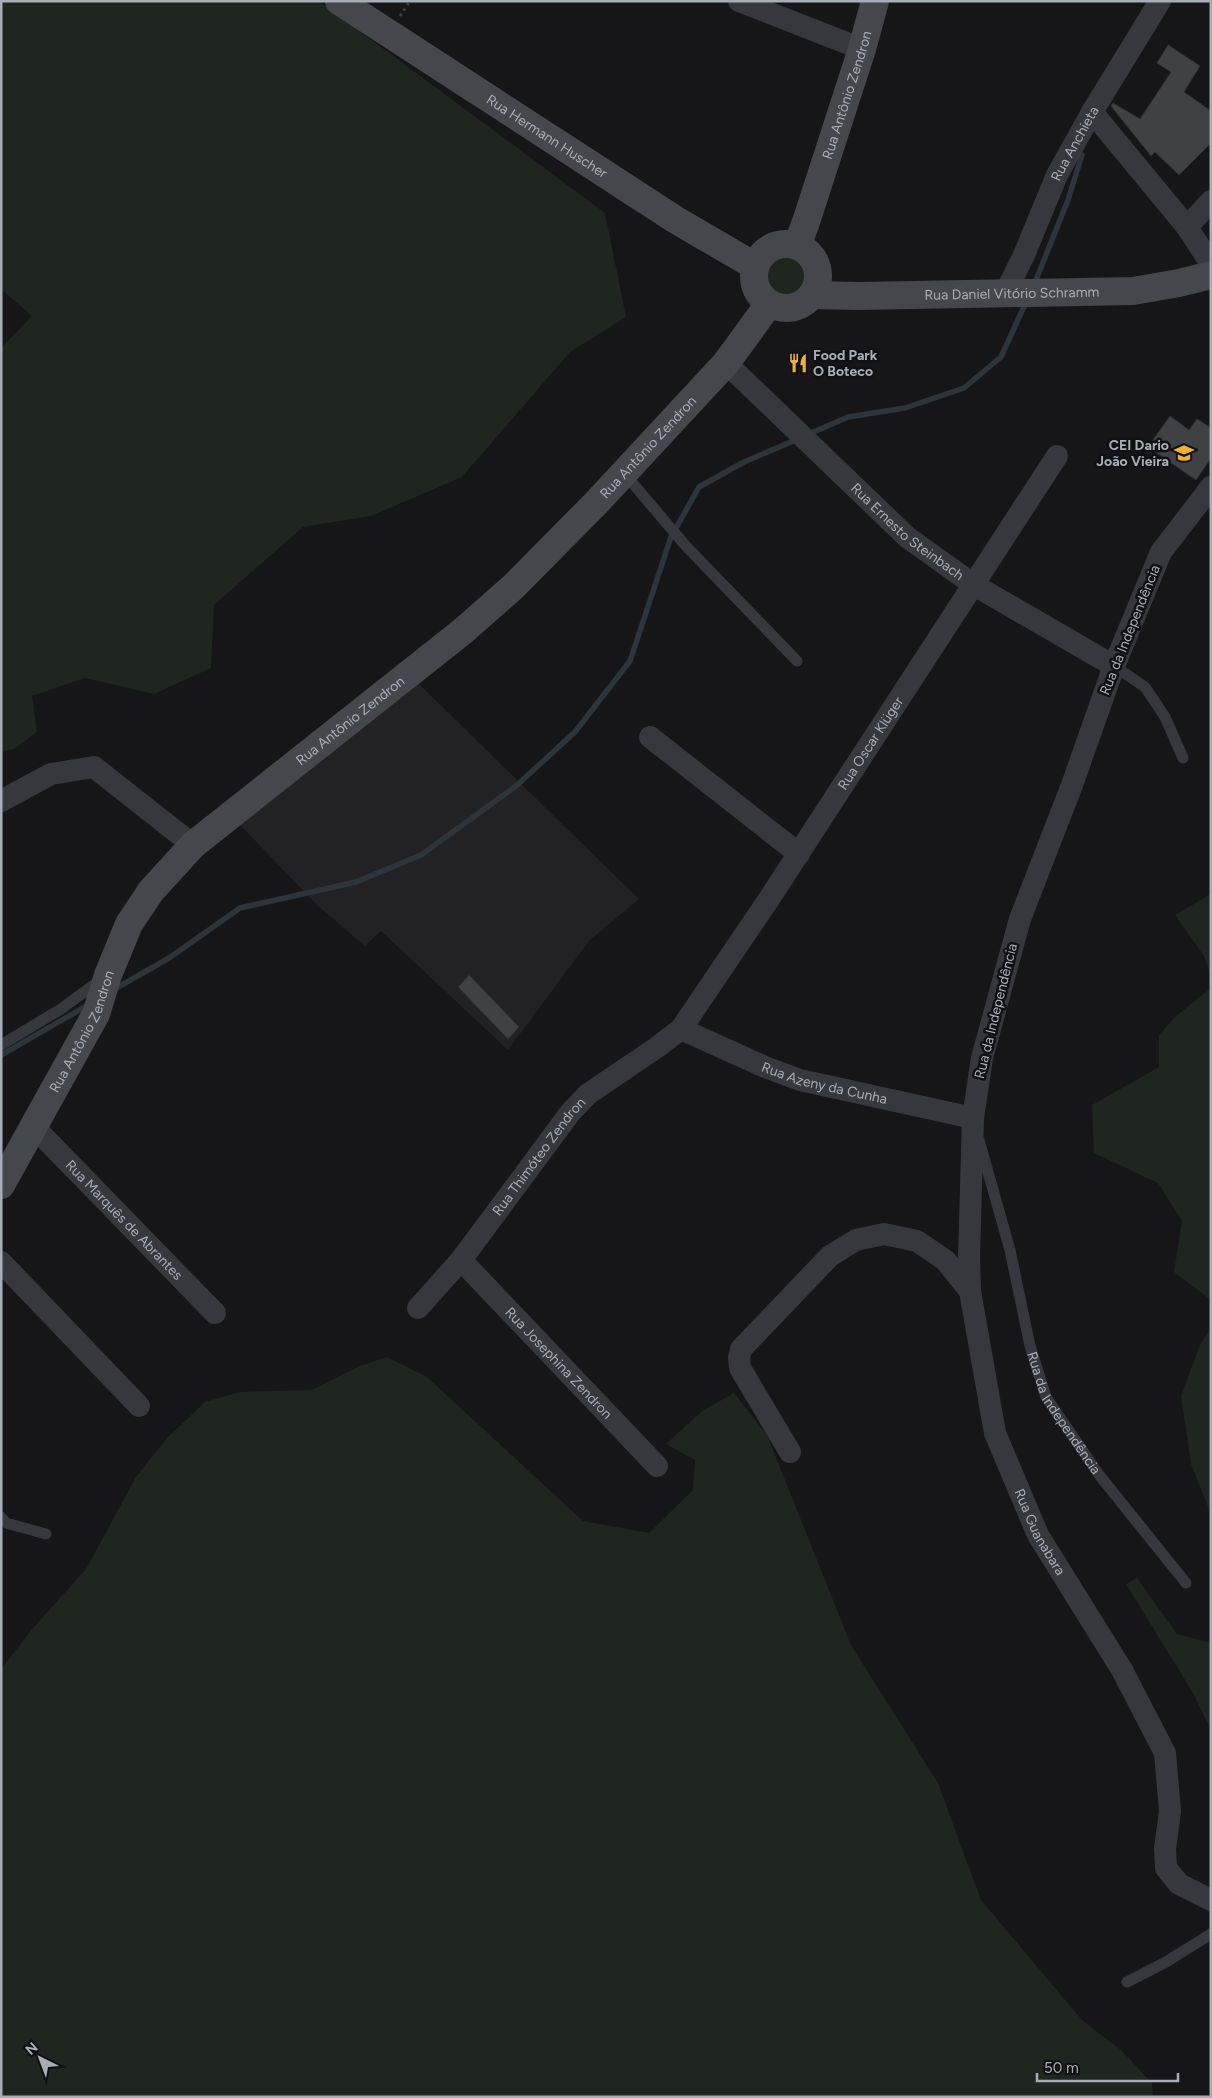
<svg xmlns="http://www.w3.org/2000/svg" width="1212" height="2098" viewBox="0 0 1212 2098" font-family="Figtree,sans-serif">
<rect width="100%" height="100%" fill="#161618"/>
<!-- built -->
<path fill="#222225" d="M 419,684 L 639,899 L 589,941 L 508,1050 L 381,931 L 365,946 L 318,906 L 240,825 Z"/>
<!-- green -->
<path fill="#1e261f" d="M 1,1 L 319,1 L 605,213 L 626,317 L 570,352 L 462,477 L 371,516 L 303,527 L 214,605 L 211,668 L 154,694 L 85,678 L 32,696 L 37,732 L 14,749 L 1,752 L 1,348 L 32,316 L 1,289 Z
M765 276a21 21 0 1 1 42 0a21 21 0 1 1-42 0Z
M 1211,894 L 1211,975 L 1204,956 L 1175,915 Z
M 1211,988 L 1211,1300 L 1174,1272 L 1182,1221 L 1158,1183 L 1094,1153 L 1092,1105 L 1159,1067 L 1159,1035 L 1176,1016 Z
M 1211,1327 L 1211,1514 L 1191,1464 L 1181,1396 L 1200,1345 Z
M 387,1357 L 427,1377 L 583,1521 L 649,1533 L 693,1490 L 695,1460 L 666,1444 L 702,1411 L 734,1393 L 767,1435 L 851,1645 L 938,1783 L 981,1900 L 1083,2021 L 1121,2050 L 1152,2083 L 1153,2097 L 1,2097 L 1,1669 L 34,1627 L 86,1569 L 136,1477 L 167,1438 L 205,1402 L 240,1392 L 312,1390 L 360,1366 Z
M 1137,1578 L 1177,1634 L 1211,1643 L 1211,1730 L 1193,1693 L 1126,1584 Z"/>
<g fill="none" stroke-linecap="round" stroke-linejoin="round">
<!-- stream -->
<path stroke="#2c353c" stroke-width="5.5" d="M 1034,285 L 1068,200 L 1082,155
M 809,434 L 848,417 L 905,408 L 964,388 L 1001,357 L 1027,300
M 113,990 L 169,958 L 240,908 L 356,882 L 421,855 L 516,786 L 575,732 L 630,661 L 671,537 L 699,487 L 744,462 L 798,439
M 1,1055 L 90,1004"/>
</g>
<!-- building -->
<path fill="#404145" stroke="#303034" d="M 1168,45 L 1200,66 L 1184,92 L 1211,111 L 1211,143 L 1179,175 L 1155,152 L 1151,156 L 1111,106 L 1113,103 L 1140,119 L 1171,72 L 1157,63 Z
M 1170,416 L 1189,430 L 1197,419 L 1211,428 L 1211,458 L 1196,480 L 1148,447 Z
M 469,975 L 519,1027 L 508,1039 L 458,987 Z"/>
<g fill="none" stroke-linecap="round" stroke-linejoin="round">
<!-- path -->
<path stroke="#3d3f44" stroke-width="3" stroke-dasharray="2.5 4" stroke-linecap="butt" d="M 400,16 L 410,1"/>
<!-- lane -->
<g stroke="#37383d" stroke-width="11">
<path d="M 624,473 L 685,545 L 797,661"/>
<path d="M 1114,666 L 1145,687 L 1165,717 L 1183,758"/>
<path d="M 1,1045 L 61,1009 L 102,979"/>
<path id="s1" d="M 979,1140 L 1010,1250 L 1030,1346 L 1046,1397 L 1100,1476 L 1186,1583"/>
<path d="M 1,1517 L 6,1523 L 46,1534"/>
<path d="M 1127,1982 L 1166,1962 L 1211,1934"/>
</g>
<!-- street -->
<g stroke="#37383d" stroke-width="22">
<path d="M 739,1 L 862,49"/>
<path d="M 1092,112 L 1187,227 L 1211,264"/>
<path d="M 1187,227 L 1211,201"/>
<path id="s2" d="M 1005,293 L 1024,255 L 1057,175 L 1092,112 L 1160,1"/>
<path id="s3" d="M 726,363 L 907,537 L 974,585 L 1114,666"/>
<path id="s4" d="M 1211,487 L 1161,552 L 1114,666 L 1072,785 L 1020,919 L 982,1058 L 973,1118 L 969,1257 L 970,1291 L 995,1433 L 1038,1535 L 1122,1670 L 1165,1753 L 1170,1811 L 1165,1849 L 1166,1868 L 1179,1884 L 1211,1900"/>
<path d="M 650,737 L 799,854"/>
<path d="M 1,801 L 51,774 L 94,767 L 193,845"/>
<path id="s5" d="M 681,1029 L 765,1067 L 800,1080 L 973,1118"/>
<path id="s6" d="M 33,1126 L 215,1313"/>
<path id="s7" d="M 461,1260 L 657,1466"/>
<path d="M 1,1262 L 139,1406"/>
<path id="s8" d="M 418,1308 L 461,1260 L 570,1113 L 588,1094 L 656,1048 L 681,1029 L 769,899 L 1057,456"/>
<path d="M 790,1452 L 740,1368 L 739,1358 L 741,1349 L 830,1256 L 856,1240 L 884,1234 L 917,1241 L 945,1260 L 970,1291"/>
</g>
<!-- secondary -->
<g stroke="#45474d" stroke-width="28">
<path id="s9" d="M 339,1 L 676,220 L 755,266"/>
<circle cx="786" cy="276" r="32"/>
<path id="s10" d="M 797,246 L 806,222 L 862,49 L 875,1"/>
<path id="s11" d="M 812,295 L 859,296 L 1133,291 L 1179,283 L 1211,275"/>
<path id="s12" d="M 1,1185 L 96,1014 L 108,975 L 129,924 L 151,891 L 193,845 L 463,631 L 514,586 L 597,502 L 726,363 L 769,304"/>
</g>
</g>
<!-- icons -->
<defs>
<symbol id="restaurant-bare" viewBox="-9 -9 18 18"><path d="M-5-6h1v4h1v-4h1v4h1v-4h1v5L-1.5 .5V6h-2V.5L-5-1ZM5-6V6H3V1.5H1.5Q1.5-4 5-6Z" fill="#f2b134" stroke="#111113" stroke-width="2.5" paint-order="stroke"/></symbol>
<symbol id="school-bare" viewBox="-9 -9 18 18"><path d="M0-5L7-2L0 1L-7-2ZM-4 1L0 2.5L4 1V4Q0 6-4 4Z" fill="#f2b134" stroke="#111113" stroke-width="2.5" paint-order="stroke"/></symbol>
</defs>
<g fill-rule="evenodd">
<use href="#restaurant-bare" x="784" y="349" width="28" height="28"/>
<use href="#school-bare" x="1170" y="439" width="28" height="28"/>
</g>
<g text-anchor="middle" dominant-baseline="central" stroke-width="5" stroke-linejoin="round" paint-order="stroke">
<!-- street labels -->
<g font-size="14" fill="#a8adb8" stroke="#111113">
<text stroke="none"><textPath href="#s10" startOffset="159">Rua Antônio Zendron</textPath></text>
<text stroke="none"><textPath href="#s9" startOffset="248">Rua Hermann Huscher</textPath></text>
<text stroke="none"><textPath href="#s2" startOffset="165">Rua Anchieta</textPath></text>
<text stroke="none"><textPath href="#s11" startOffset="200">Rua Daniel Vitório Schramm</textPath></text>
<text stroke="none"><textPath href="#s12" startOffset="999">Rua Antônio Zendron</textPath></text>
<text stroke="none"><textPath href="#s3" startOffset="248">Rua Ernesto Steinbach</textPath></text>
<text transform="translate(1130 630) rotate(-68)">Rua da Independência</text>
<text stroke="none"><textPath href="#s12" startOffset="594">Rua Antônio Zendron</textPath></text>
<text stroke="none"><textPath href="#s8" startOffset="730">Rua Oscar Klüger</textPath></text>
<text transform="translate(996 1011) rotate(-76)">Rua da Independência</text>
<text stroke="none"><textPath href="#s12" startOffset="174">Rua Antônio Zendron</textPath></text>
<text stroke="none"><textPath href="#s5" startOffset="154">Rua Azeny da Cunha</textPath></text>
<text stroke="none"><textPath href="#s8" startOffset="194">Rua Thimóteo Zendron</textPath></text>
<text stroke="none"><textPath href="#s6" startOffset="131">Rua Marquês de Abrantes</textPath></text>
<text stroke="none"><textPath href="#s7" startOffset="142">Rua Josephina Zendron</textPath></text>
<text stroke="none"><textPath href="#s1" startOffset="288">Rua da Independência</textPath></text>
<text stroke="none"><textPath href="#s4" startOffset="1106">Rua Guanabara</textPath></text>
</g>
<!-- poi labels -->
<g font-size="14" font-weight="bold" fill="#a8adb8" stroke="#111113" text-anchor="start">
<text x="813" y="355">Food Park<tspan x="813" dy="16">O Boteco</tspan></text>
<text x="1169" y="445" text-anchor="end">CEI Dario<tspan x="1169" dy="16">João Vieira</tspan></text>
</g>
</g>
<!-- border -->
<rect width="1212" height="2098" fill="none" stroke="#a8adb8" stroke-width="5"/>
<!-- north arrow -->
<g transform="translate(40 2058) rotate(318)" stroke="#111113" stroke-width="4" paint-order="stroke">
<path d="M0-4L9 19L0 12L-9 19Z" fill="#a8adb8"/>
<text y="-8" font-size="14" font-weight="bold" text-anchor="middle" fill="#a8adb8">N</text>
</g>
<!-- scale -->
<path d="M1037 2073v8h141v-8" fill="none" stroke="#a8adb8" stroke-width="2.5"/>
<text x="1044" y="2073" font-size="15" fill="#a8adb8" stroke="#111113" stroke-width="4" paint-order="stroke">50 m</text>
</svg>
